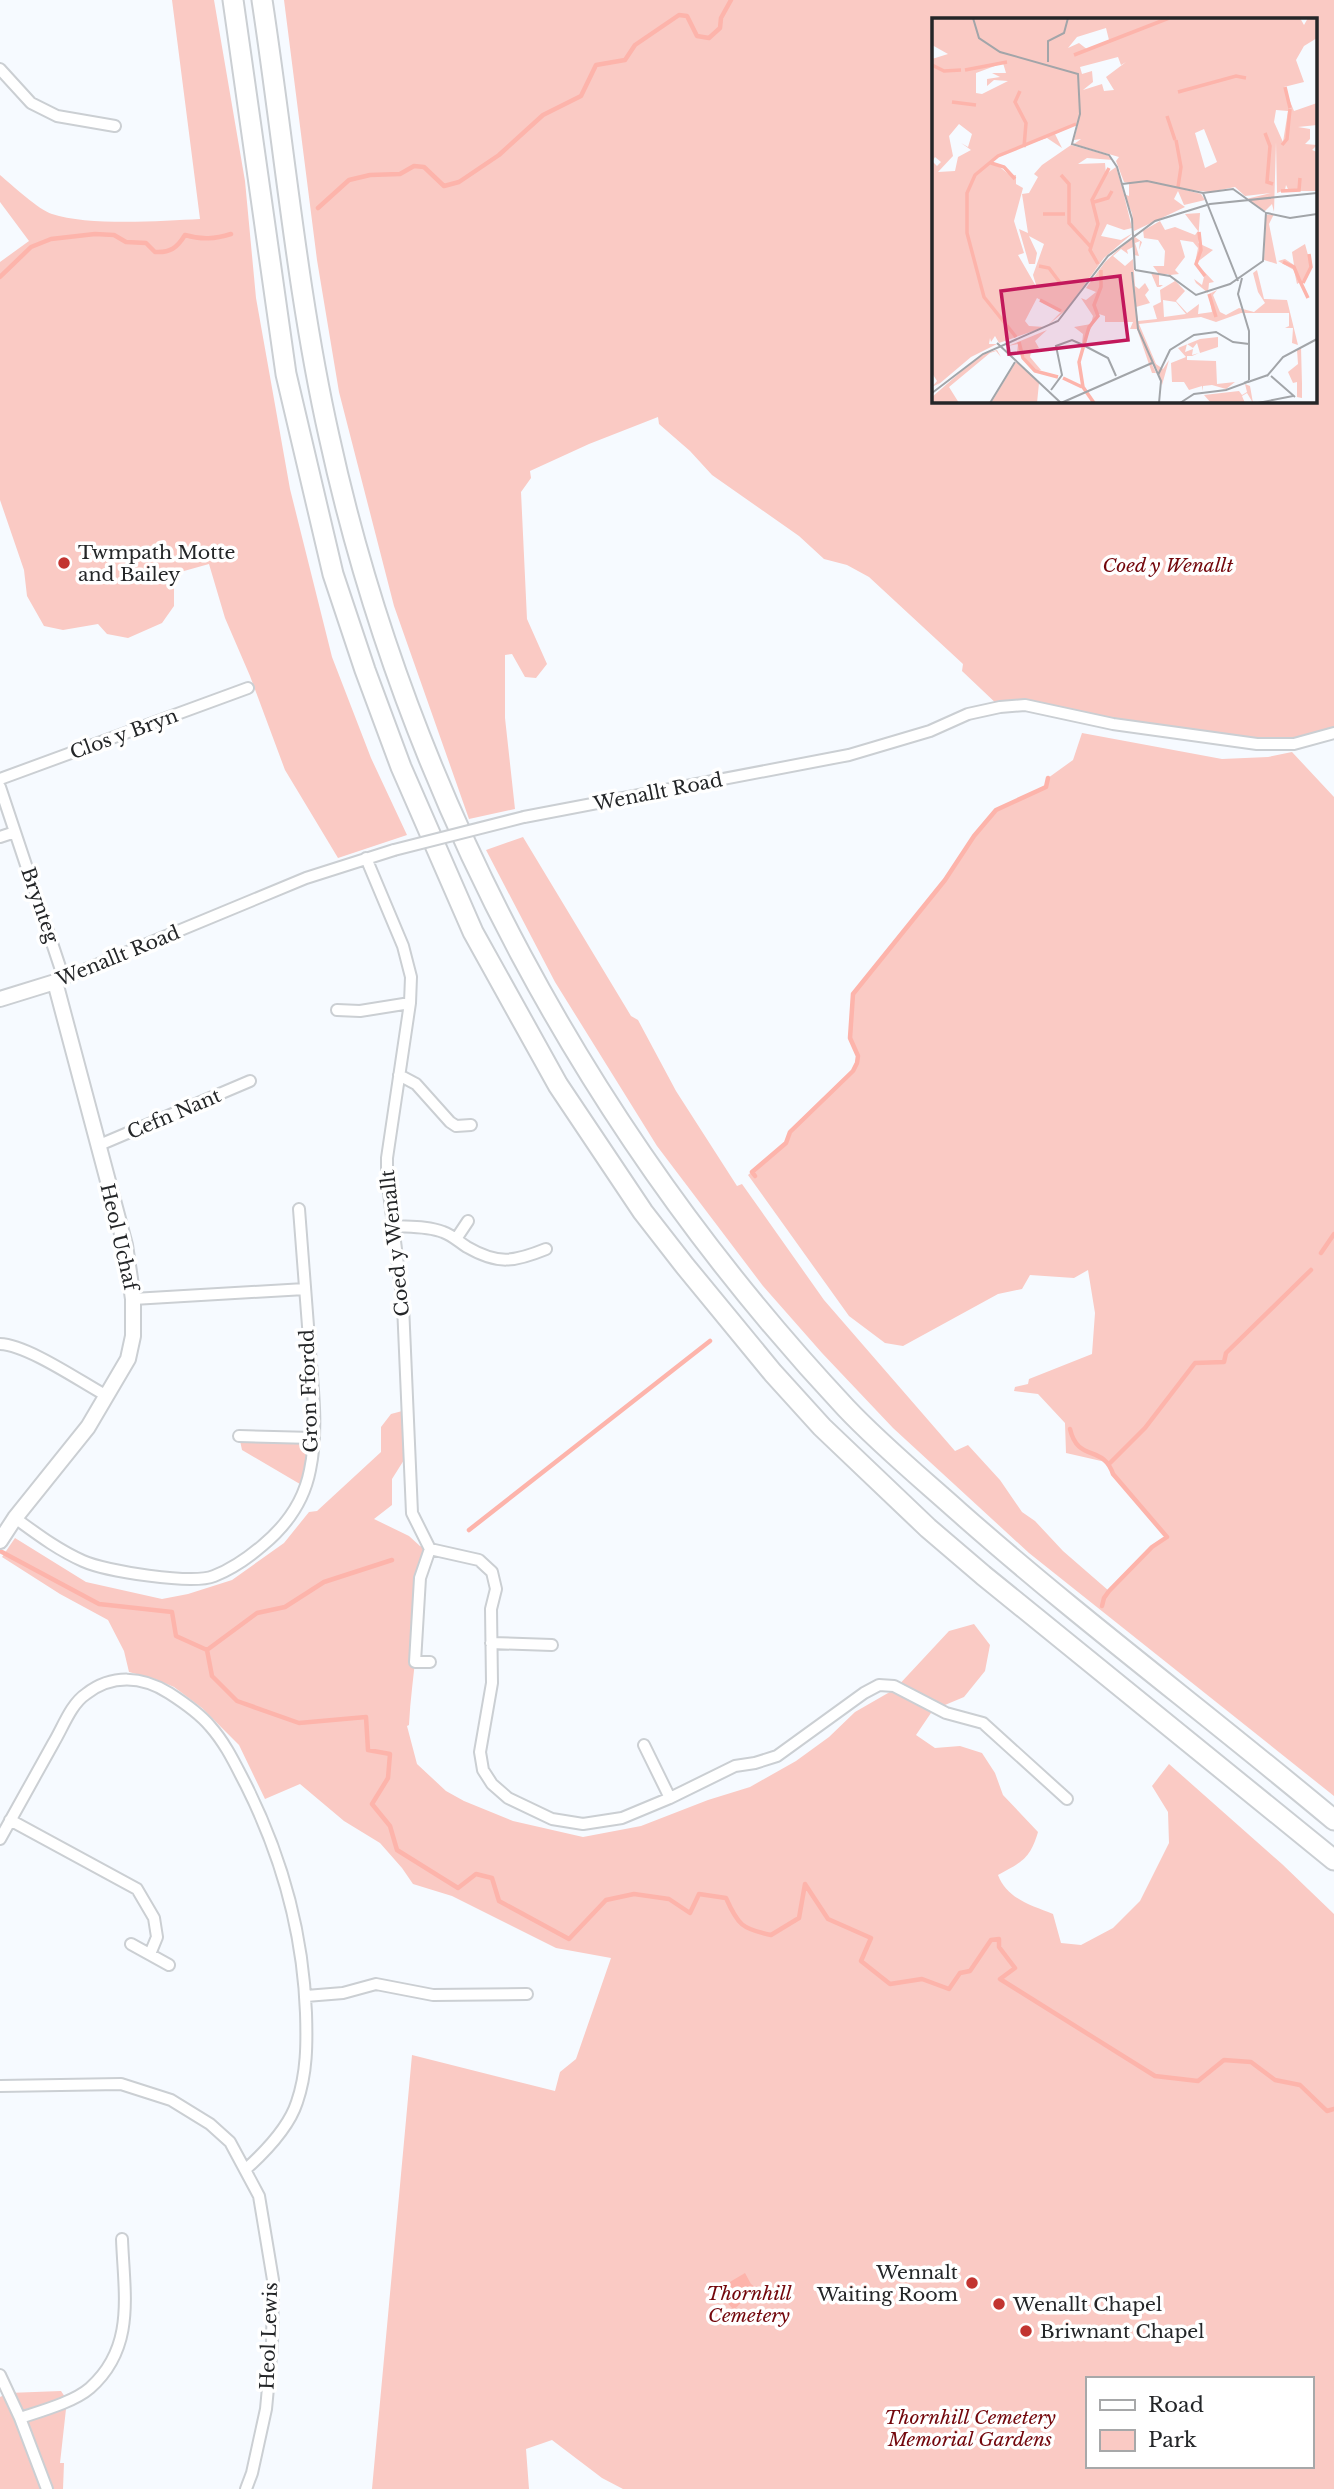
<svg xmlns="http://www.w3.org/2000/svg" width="1334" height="2489" viewBox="0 0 1334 2489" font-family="'Libre Baskerville',serif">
<rect width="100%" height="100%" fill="#f6faff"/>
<!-- green -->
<path fill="#facac4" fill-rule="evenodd" d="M 172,0 L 214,0 L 245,181 L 256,298 L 290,489 L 332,657 L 371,758 L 407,835 L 338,858 L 285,770 L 250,676 L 225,618 L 209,564 L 159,578 L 174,587 L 174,606 L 162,623 L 128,638 L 107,634 L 98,624 L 63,630 L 44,626 L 27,596 L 24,570 L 0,500 L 0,262 L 29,241 L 0,202 L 0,175 C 12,185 39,210 52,214 C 87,226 162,221 200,219 Z
M 284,0 L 1334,0 L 1334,733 L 1257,744 L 1062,711 L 1000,707 L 962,671 L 963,664 L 869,577 L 847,565 L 824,559 L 799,536 L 712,475 L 690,451 L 659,424 L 658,417 L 589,444 L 530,471 L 531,478 L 521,492 L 527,619 L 547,664 L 536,678 L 525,677 L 512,654 L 505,655 L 505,718 L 515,809 L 469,819 L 394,606 L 339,392 L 317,260 ZM 933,19 L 1315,19 L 1315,401 L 933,401 Z
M 1082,733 L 1222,759 L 1268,757 L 1292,752 L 1334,797 L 1334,1796 L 1029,1553 L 893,1428 L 822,1353 L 763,1286 L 657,1146 L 555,982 L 486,850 L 523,837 L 631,1016 L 638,1020 L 676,1091 L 737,1186 L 742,1184 L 824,1300 L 955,1451 L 968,1445 L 1000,1480 L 1022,1512 L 1035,1521 L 1063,1551 L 1109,1591 L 1152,1547 L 1167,1536 L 1113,1474 L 1110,1463 L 1066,1453 L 1065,1423 L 1038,1394 L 1014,1391 L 1015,1387 L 1028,1384 L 1029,1379 L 1092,1354 L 1095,1313 L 1088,1270 L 1074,1278 L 1030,1275 L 1022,1289 L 998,1294 L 903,1346 L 885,1343 L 849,1316 L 748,1175 L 786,1143 L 790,1132 L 852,1071 L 857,1063 L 858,1056 L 850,1038 L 853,994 L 945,880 L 974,836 L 996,810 L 1046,787 L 1048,778 L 1073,760 Z
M 406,1410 L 409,1452 L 392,1479 L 392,1505 L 374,1519 L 409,1536 L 420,1546 L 430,1549 C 417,1579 419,1617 416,1650 C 414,1675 410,1700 409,1725 L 407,1726 L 417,1764 L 446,1791 L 464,1801 L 513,1821 L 583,1837 L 641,1826 L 708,1800 L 750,1787 L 796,1761 L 829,1737 L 855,1712 L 895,1689 L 949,1631 L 974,1624 L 990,1645 L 985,1671 L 964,1697 L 933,1710 L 916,1735 L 935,1748 L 960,1746 L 982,1753 L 995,1773 L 1003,1795 L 1038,1832 C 1030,1859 1022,1862 998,1875 C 1007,1899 1031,1905 1053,1914 L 1061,1943 L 1081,1945 L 1113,1928 L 1140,1901 L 1169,1843 L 1168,1812 L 1152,1786 L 1169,1764 L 1282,1864 L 1334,1914 L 1334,2489 L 623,2489 L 602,2478 L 552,2440 L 526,2449 L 529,2489 L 372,2489 L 412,2055 L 555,2091 L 560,2072 L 576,2059 L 611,1958 L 556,1948 L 452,1896 L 413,1884 L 402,1868 L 380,1843 L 344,1821 L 300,1784 L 265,1799 L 239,1745 L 202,1708 L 174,1687 L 155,1679 L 129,1672 L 124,1651 L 108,1620 L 60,1594 L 2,1557 L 15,1538 L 86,1582 L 162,1599 L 188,1594 L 232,1580 L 284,1543 L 309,1512 L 317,1511 L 381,1452 L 381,1427 L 391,1414 ZM 1087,2379 L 1311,2379 L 1311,2466 L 1087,2466 Z
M 239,1436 L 313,1438 L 305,1487 L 242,1450 Z
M 61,2391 L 67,2400 L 60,2463 L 64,2463 L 63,2489 L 0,2489 L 0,2397 L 8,2393 Z"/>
<!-- water -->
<path fill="#fdb4ab" d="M 745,2273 L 751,2284 L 756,2288 L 754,2292 L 749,2294 L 734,2310 L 722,2297 L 723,2286 Z"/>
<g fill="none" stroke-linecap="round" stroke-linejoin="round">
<!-- stream -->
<path stroke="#fdb4ab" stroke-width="4.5" d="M 318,208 L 349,180 L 370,175 L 400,174 L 414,166 L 424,167 L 444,186 L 459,182 L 499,155 L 543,115 L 581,96 L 596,65 L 625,60 L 635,45 L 679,15 L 687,16 L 697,36 L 709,38 L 720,28 L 721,18 L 731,0
M 0,277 L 31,247 L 51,239 L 95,234 L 114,235 L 126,242 L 146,243 L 155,252 C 170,253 177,248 185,235 C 202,240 215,239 231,234
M 755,1176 L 752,1172 L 786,1143 L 790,1132 L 853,1071 L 857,1063 L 858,1056 L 850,1038 L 853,994 L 945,880 L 974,836 L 996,810 L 1046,787 L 1048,778
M 1321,1253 L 1334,1234
M 1070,1429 C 1078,1463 1103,1444 1113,1474 L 1167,1537 L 1152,1547 L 1109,1591 L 1104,1598 L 1102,1606
M 1110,1463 L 1145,1428 L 1195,1363 L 1224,1362 L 1226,1353 L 1311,1270
M 469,1530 L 710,1341
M 0,1551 L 99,1604 L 172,1612 L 176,1636 L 207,1650 L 212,1676 L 237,1701 L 299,1723 L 366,1717 L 368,1750 L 390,1754 L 388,1778 L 372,1804 L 390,1826 L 397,1850 L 458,1888 L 476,1874 L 492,1878 L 499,1901 L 569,1939 L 606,1900 L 634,1894 L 669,1899 L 690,1913 L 699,1894 L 726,1898 C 738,1925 742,1929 771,1935 L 799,1918 L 805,1884 L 828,1919 L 871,1938 L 861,1961 L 890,1984 L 922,1979 L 949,1989 L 960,1973 L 970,1971 L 991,1940 L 999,1939 L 999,1947 L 1015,1968 L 1000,1979 L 1155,2076 L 1198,2081 L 1224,2060 L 1251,2062 L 1275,2080 L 1300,2085 L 1327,2111 L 1334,2109
M 207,1650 L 257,1613 L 285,1607 L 324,1582 L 392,1560"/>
<defs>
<path id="street" d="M 0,69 L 31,103 L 57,116 L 115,126
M 0,779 L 248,688
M 0,787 L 64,979
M 524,817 L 849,755 L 930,731 L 968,714 L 1000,707 L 1025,705 L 1113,724 L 1257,744 L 1294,744 L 1334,733
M 0,837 L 15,832
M 366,858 L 403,946 L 411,977 L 410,1003 L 387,1158 L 387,1177 L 403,1305 L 412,1513 L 430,1549 L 479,1560 L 492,1572 L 496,1589 L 491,1609 L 492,1683 L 480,1752 L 483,1770 L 492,1784 L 508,1798 L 552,1819 L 583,1824 L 622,1818 L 670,1798 L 735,1766 L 755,1763 L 777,1756 L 864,1693 L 879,1685 L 894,1686 L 946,1713 L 983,1723 L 1067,1799
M 55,982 L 306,878 L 394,850
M 337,1010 L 360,1011 L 410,1003
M 399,1075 L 416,1084 L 450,1122 L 456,1126 L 471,1125
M 97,1146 L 250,1081
M 394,1226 C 410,1227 428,1226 443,1232 C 452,1235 459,1242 467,1247 C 498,1265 514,1262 546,1249
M 456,1239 L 468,1221
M 133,1299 L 305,1289
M 0,1344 C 28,1345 81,1382 107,1396
M 239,1436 L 313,1438
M 15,1518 C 37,1534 58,1550 83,1561 C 105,1571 192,1585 214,1576 C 232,1569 249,1557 263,1545 C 287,1525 304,1501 310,1470 C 318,1432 313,1390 310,1352 C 306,1305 303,1257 299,1209
M 491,1643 L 552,1645
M 430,1662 L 415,1662 L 420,1578 L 430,1549
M 644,1745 L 670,1798
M 10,1820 L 137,1889 L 154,1918 L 157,1937 L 150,1954
M 0,1839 C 18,1807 36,1774 54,1742 C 63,1727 71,1704 86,1694 C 112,1674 142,1676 169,1693 C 183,1702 200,1714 210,1726 C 226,1744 235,1764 246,1785 C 282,1857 303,1932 306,2013 C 307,2043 307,2073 297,2102 C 289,2127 266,2151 246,2169
M 131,1944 L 169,1965
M 306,1996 L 343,1993 L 376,1984 L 433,1995 L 527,1994
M 0,2086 L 121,2084 L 171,2100 L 210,2124 L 230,2142 L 259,2196 L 273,2280 L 272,2345 L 266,2409 L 252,2473 L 246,2489
M 0,2375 L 20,2418 L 47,2489
M 20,2418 C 41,2411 74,2402 90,2388 C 136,2347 124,2294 122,2239"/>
<path id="secondary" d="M 0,999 L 55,982 L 125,1245 L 133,1299 L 133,1336 L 128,1359 L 88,1427 L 15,1518 L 0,1541"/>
<path id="highway" d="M 233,0 L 286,374 L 333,574 L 365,670 L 401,767 L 473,932 L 558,1085 L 643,1212 L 685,1266 L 773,1373 L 822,1427 L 928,1528 L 983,1575 L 1334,1860
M 262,0 C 284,144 297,293 329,436 C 408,799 592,1137 846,1408 C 881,1445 921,1478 959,1512 C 1080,1619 1210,1716 1334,1820"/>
</defs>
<!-- street casing -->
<use href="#street" stroke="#cbcfd3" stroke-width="14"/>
<!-- secondary casing -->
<use href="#secondary" stroke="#cbcfd3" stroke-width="18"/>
<!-- highway casing -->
<use href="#highway" stroke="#cbcfd3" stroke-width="23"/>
<!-- street -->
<use href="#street" stroke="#fff" stroke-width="10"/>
<!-- secondary -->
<use href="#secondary" stroke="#fff" stroke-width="14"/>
<!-- highway -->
<use href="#highway" stroke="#fff" stroke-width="19"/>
<defs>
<path id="street-bridge" d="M 394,850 L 524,817"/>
</defs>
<!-- street-bridge casing -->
<use href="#street-bridge" stroke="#cbcfd3" stroke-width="14" stroke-linecap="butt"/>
<!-- street-bridge -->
<use href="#street-bridge" stroke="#fff" stroke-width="10"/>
</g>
<!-- markers -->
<g fill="#c23430" stroke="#fff" stroke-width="2.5">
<circle cx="64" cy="563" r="7"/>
<circle cx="972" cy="2283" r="7"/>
<circle cx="999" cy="2304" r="7"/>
<circle cx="1026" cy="2331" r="7"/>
</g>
<g text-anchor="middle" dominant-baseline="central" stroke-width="7" stroke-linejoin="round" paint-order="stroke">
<!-- poi labels -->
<g font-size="19" fill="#242628" stroke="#fff" text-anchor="start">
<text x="78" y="552">Twmpath Motte<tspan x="78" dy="22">and Bailey</tspan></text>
<text x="958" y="2272" text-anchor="end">Wennalt<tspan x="958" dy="22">Waiting Room</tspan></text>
<text x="1013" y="2304">Wenallt Chapel</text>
<text x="1040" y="2331">Briwnant Chapel</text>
</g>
<!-- park labels -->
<g font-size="19" font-style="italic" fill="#73070c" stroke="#fff">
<text x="1168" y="565">Coed y Wenallt</text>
<text x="749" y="2293">Thornhill<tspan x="749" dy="22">Cemetery</tspan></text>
<text x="970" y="2417">Thornhill Cemetery<tspan x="970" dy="22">Memorial Gardens</tspan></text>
</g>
<!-- street labels -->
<g font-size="19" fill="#242628" stroke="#fff">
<text transform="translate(124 734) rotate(-20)">Clos y Bryn</text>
<text transform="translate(658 792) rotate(-11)">Wenallt Road</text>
<text transform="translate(40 905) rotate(71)">Brynteg</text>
<text transform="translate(118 956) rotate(-22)">Wenallt Road</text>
<text transform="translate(174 1114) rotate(-23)">Cefn Nant</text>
<text transform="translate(119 1237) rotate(77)">Heol Uchaf</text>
<text transform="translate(395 1243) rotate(-96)">Coed y Wenallt</text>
<text transform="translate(309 1391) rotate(-92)">Gron Ffordd</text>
<text transform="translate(269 2336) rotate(-88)">Heol Lewis</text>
</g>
</g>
<!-- overview -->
<g transform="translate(932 18)">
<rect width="385" height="385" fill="#f6faff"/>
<path d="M 0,0 L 368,0 L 372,7 L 376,0 L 385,0 L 385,20 L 372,28 L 364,42 L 372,64 L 352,69 L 362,93 L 385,85 L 385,107 L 366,109 L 378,111 L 378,121 L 373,126 L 385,127 L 380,132 L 385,134 L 385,173 L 357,173 L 354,167 L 353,172 L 345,175 L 344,124 L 342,194 L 340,186 L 333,193 L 314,181 L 339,175 L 313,178 L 303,169 L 278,174 L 250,171 L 269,176 L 273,182 L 252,187 L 246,173 L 242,181 L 253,189 L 202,213 L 200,195 L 192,177 L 200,210 L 192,212 L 175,206 L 169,218 L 189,222 L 201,215 L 172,240 L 134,292 L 115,308 L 129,294 L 105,280 L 93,303 L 97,308 L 113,309 L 67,325 L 63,318 L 59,324 L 58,320 L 57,326 L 65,326 L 39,339 L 0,372 L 8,365 L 0,369 L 5,363 L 0,355 L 0,155 L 1,144 L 5,148 L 9,144 L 3,139 L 0,144 L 0,41 L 16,36 L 0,27 ZM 174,10 L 177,22 L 156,32 L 147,25 L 136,30 L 145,19 ZM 186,39 L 189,47 L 194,44 L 174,59 L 182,72 L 172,73 L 170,66 L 151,72 L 161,64 L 160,53 L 150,56 L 148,49 ZM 71,45 L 74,55 L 60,55 L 68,59 L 55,61 L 55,68 L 62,62 L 76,63 L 50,76 L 44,75 L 44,55 ZM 344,92 L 356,93 L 351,124 L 342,104 ZM 27,106 L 40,116 L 36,129 L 29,125 L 39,132 L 26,139 L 23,153 L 6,154 L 21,138 L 17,118 ZM 146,106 L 142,122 L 149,121 L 142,126 L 187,139 L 184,143 L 192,164 L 197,165 L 197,178 L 192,176 L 184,149 L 174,156 L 173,145 L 146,146 L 155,140 L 181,142 L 175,137 L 139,127 L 110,147 L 102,156 L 106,159 L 97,175 L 90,176 L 96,215 L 87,211 L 97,246 L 103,246 L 105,235 L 97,218 L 112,226 L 101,257 L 105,270 L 86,237 L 92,235 L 82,203 L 91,170 L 84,166 L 84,157 L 79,158 L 60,143 L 75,133 L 115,120 L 130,130 L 123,116 ZM 272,111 L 285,144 L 273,150 L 263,115 ZM 268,195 L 266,225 L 281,232 L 264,245 L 282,264 L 277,265 L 276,275 L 264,265 L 262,261 L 270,267 L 272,259 L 263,245 L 266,230 L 261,224 L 248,222 L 253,239 L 243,252 L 247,256 L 238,257 L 253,273 L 244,283 L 255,295 L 267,286 L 266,296 L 280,294 L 277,276 L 285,272 L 281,277 L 288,294 L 294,297 L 307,290 L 322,294 L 333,285 L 326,274 L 321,255 L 325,252 L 332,281 L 355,282 L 366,327 L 360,325 L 361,310 L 353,310 L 357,308 L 357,295 L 309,295 L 284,304 L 269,299 L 207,306 L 224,346 L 231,351 L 237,342 L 230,367 L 225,351 L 219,344 L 224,355 L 220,355 L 205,311 L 198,311 L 201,304 L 173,304 L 173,298 L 167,296 L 150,326 L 151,316 L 142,309 L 159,306 L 161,298 L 149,280 L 154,282 L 164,274 L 154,270 L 173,244 L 200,219 L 228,203 L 233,212 L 243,209 L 263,217 L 266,213 L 253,196 ZM 211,212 L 212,220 L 226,222 L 233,233 L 232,248 L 221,248 L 227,256 L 219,255 L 225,269 L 228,269 L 231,267 L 227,267 L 227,257 L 236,256 L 243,263 L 228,272 L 229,284 L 221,288 L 225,301 L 206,303 L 204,289 L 218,285 L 213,277 L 217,272 L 213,265 L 207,271 L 203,268 L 201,241 L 193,248 L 181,238 L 189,231 L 196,236 L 195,232 L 201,229 L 202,237 L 207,238 L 203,225 L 208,223 L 207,232 L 210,224 L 203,219 ZM 231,282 L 244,284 L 254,296 L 232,299 ZM 342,196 L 337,206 L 345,246 L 332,242 L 334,197 ZM 373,226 L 379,248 L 375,260 L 365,266 L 362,252 L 346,243 L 353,241 L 362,247 L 360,234 ZM 115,312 L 103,323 L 107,330 L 99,334 L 98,339 L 109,352 L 101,353 L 90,335 L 85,335 L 86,326 L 76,328 ZM 286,319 L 286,329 L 268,335 L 265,325 L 261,330 L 255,326 L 253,334 L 261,331 L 260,337 L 267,335 L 260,338 L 255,338 L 255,342 L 284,343 L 285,366 L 303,364 L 294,371 L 280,367 L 271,368 L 270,373 L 270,368 L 257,372 L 252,364 L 240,364 L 239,345 L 254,339 L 246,330 L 268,321 ZM 369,329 L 370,366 L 370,380 L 365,379 L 365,364 L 361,365 L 356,354 L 366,346 L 365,332 ZM 65,332 L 69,339 L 64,333 L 58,335 L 17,369 L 27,385 L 0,385 L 0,379 L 39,345 L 54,335 ZM 84,344 L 107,365 L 105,385 L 59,385 ZM 313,366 L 318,368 L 321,385 L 315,375 L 310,378 L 313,385 L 279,385 L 272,377 L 307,373 L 310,377 L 315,374 Z" fill="#facac4" fill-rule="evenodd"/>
<path fill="none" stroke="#fdb4ab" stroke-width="3.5" d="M 142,37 L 237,0M 0,47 L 12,53 L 29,52M 33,52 L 75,44M 353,69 L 358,90M 88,73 L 83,84 L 94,105 L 92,129M 246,74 L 304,58 L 314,60M 20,84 L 44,87M 235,98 L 243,122M 333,115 L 338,128 L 335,164 L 341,166M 244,122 L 249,149 L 246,169M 350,127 L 355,121 L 358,91M 59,145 L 72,149 L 83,161M 129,157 L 137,166 L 137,205 L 159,229M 349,173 L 367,172 L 368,160M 162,184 L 176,180 L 180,173M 111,196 L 133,196M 267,214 L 269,232 L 264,246 L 273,258M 351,244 L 362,249 L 367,261M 166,246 L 158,232 L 166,206 L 160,182 L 177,150M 107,248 L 117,250 L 129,266M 367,261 L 376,280M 371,265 L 379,249 L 377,236M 277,276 L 284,299M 108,282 L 129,293M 84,319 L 52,279 L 35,215 L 35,175 L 43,157 L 66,138 L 144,106M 87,324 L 91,340 L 103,353 L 126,359M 131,360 L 150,369M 162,385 L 151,369 L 147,344 L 157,309 L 166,298 L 162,287 L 169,269 L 169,252"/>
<path fill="none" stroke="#a2a5a9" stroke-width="2" d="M 41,0 L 47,20 L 68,34 L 146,56 L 148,96 L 140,126 L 177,137 L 185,149 L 200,201 L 203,252M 116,44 L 116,23 L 132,15 L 136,0M 190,166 L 215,163 L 271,175 L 301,171 L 333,194M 271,175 L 306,263M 335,195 L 358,200 L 385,196M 203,252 L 238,258 L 264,277 L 298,266 L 331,243 L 334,194M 200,254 L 206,311 L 229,363 L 227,385M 310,260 L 306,276 L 317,313 L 317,362M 65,325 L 129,385M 151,327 L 176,340 L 184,358M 226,357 L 238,332 L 262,317 L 284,314 L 301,324 L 317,326M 335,358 L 351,339 L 385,321M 339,358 L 363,379M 316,364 L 336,357M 119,372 L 130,357 L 124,328 L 140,322 L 151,327M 0,375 L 51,336 L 126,303 L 176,238 L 223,203 L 278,186 L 385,175M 58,385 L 83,344M 129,385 L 220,345M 248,385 L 262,376 L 294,372 L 316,364 L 317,363 L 312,365M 326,385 L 361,378"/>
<path fill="#c2185b" fill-opacity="0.15" stroke="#c2185b" stroke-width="3.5" d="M 188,258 L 196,322 L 77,336 L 69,273 Z"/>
<rect width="385" height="385" fill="none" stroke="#242628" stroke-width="3.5"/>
</g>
<!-- legend -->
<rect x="1086" y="2377" width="228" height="91" fill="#ffffff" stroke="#a7a8a9" stroke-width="2"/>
<rect x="1100" y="2400" width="35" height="10" fill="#ffffff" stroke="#a7a8a9" stroke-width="2"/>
<text x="1148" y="2412" font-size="21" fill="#242628">Road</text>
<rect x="1100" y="2430" width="35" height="21" fill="#facac4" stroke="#a7a8a9" stroke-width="2"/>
<text x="1148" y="2447" font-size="21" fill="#242628">Park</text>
</svg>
